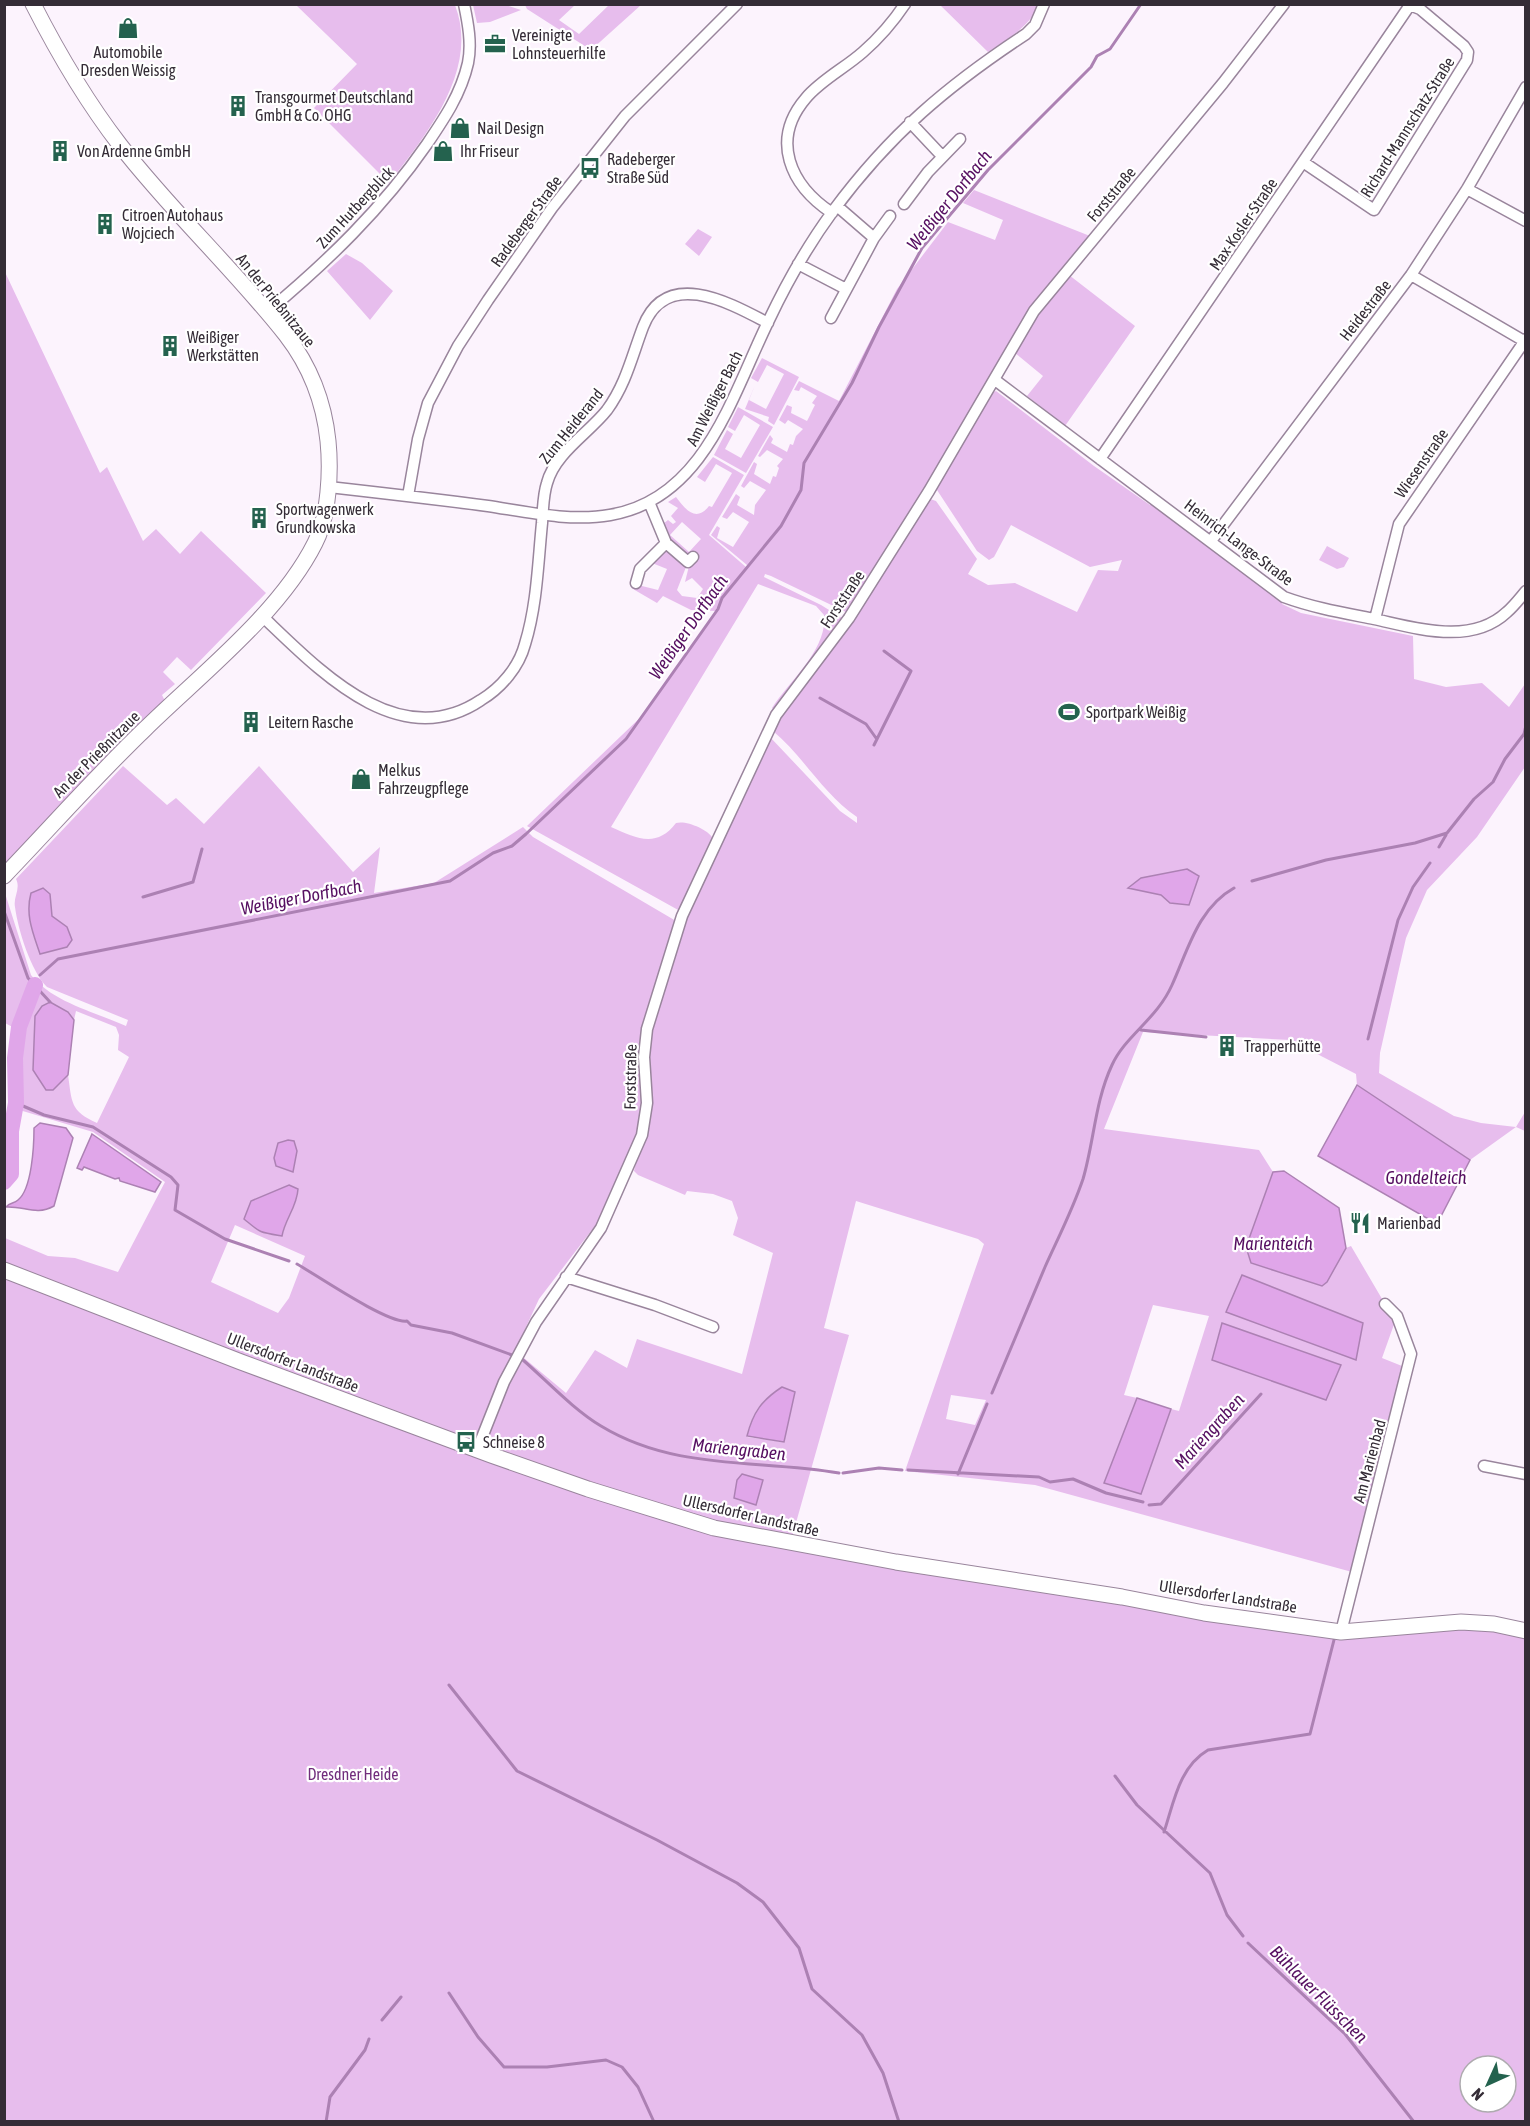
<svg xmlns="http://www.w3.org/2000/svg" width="1530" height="2126" viewBox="0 0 1530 2126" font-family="'Asap Condensed',sans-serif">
<rect width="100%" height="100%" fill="#fcf3fd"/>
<!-- green -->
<path fill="#e7bded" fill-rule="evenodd" d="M 296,5 L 455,5 C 480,70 426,135 389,183 L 314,108 L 357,64 Z
M 473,5 L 506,5 L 521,10 L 490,22 L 477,23 Z
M 525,5 L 575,5 L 559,20 L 579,34 L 609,5 L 641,5 L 591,50 L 527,9 Z
M 940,5 L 1039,5 C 1028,28 1009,38 988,52 Z
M 974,190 L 1090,236 L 1035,303 L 927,486 L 848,613 L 771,576 L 765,574 L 764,577 L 821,605 L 850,623 L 927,500 L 930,499 L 936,501 L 977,559 L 968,574 L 988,585 L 1015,583 L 1077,612 L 1098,570 L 1118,571 L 1122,560 L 1090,567 L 1011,525 L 994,557 L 989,560 L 977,551 L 937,490 C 940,465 977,416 992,393 L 996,391 L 1094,466 L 1150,505 L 1155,497 L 1284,597 L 1282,604 L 1301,613 L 1413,636 L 1414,679 L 1446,687 L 1482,683 L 1509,707 L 1525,684 L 1525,767 L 1477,837 L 1427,890 L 1406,938 L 1380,1053 L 1379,1073 L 1454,1116 L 1481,1123 L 1516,1127 L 1525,1112 L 1525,1131 L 1516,1127 L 1470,1160 L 1357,1085 L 1356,1074 L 1290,1040 L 1143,1032 L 1104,1129 L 1259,1150 L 1273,1172 L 1246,1247 L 1251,1263 L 1322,1286 L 1327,1282 L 1346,1248 L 1351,1246 L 1385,1304 L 1397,1316 L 1382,1358 L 1407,1368 L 1380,1478 L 1352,1572 L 1035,1485 L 905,1471 L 984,1244 L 978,1239 L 856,1201 L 824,1328 L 849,1335 L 790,1544 L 1339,1637 L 1494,1624 L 1525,1631 L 1525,2121 L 5,2121 L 5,1238 L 48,1256 L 75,1258 L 118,1272 L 165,1182 L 93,1132 L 16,1109 L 20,1031 L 5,1023 L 4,890 L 31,975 C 52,1002 95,1012 126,1026 L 128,1020 L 47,987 C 31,971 18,930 15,907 C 13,897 21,889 16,879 L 123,766 L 167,805 L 176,798 L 204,824 L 259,766 L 353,872 L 380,847 L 374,893 L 434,883 L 523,827 L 533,837 L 676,921 L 641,1032 L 642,1104 L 637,1133 L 598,1222 L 539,1299 L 501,1381 L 509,1385 L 524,1358 L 566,1393 L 595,1350 L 627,1368 L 637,1339 L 742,1374 L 773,1253 L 733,1235 L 738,1218 L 732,1201 L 713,1194 L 687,1191 L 685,1195 L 638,1175 L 634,1171 C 640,1146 648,1132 650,1105 C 652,1079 645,1053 652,1028 C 678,925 724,831 770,737 L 840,811 L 857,823 L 857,817 C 823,794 804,757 773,731 L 786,706 L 821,663 L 815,658 L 773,709 L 772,708 C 789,681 828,649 824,615 L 816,606 L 758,584 L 611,827 C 637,839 657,848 676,823 C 686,820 707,829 713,838 L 680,911 L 527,826 L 645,713 L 716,611 L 691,610 L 663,596 L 657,603 L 633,589 L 630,583 L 658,590 L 667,569 L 652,563 L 650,568 L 646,567 L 663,550 L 671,552 L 686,567 L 677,590 L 682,596 L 697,598 L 703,589 L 692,578 L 685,582 L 689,566 L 698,557 L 693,552 L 687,558 L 670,542 L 663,524 L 668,520 L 673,524 L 676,522 L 671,516 L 678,508 L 668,502 L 676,497 C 685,509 696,523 709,506 L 712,507 L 732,473 L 716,464 L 705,482 L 697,477 L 713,457 L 744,475 L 709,535 L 746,567 L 747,565 L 711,535 L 717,526 L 720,528 L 717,538 L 733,547 L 749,522 L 733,512 L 727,519 L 722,517 L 736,494 L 740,497 L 737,505 L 754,515 L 755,505 L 766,490 L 750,481 L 744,488 L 741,486 L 754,462 L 757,464 L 754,474 L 770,484 L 773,476 L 776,477 L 779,468 L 777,466 L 783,459 L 767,450 L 760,457 L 758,456 L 770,435 L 773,439 L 771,443 L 787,452 L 790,444 L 793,445 L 796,436 L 803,429 L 788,420 L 785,424 L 779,420 L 787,405 L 792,407 L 791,413 L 807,421 C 810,416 812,410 815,405 L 812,403 L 817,396 L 801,387 L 799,391 L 794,390 L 799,381 L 839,401 L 897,289 L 948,222 L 995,240 L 1003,220 L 963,203 ZM 682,522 L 701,539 L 689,552 L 670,535 ZM 1187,869 L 1198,876 L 1189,905 L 1170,903 L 1161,895 L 1129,888 L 1141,878 ZM 43,888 L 50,894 L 52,916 L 67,927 L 72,940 L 67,947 L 41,954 C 33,933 25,915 32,893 ZM 50,1002 L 68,1012 L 74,1020 L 76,1011 L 116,1027 L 119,1035 L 118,1050 L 129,1057 L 97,1123 C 70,1111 72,1102 68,1075 L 53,1090 L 46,1090 L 33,1070 L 35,1016 L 42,1006 ZM 288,1140 L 294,1141 L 297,1151 L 293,1172 L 276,1166 L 274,1158 L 278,1143 ZM 289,1185 L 298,1189 C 297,1207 286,1219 282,1236 C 260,1233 260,1232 244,1219 L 251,1201 ZM 235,1225 L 305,1256 L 289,1298 L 278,1313 L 211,1282 ZM 1153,1305 L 1209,1316 L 1179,1411 L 1171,1409 L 1141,1494 L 1104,1483 L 1137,1398 L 1124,1395 ZM 1223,1324 L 1341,1365 L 1326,1400 L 1213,1360 ZM 782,1387 L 795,1392 L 784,1442 L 747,1437 C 751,1413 763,1399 782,1387 ZM 951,1395 L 986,1400 L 975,1425 L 946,1419 ZM 1470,2066 L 1506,2066 L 1506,2102 L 1470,2102 Z
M 698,229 L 712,237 L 699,256 L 685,244 Z
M 346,254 L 362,263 L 393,291 L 370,320 L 327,271 Z
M 4,270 L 100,473 L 107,467 L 143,541 L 156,529 L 180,554 L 201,531 L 266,593 L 191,670 L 177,657 L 163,672 L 175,684 L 162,695 L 165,701 L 5,864 Z
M 1069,275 L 1135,326 L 1065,426 L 1027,396 L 1043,376 L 1015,353 L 1030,326 Z
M 762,358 L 799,377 L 774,425 L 768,421 L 769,417 L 745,409 L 755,385 L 749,400 L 766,409 L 784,374 L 767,365 L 758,382 L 751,378 Z
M 738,407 L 773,427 L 746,473 L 714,455 L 727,430 L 733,434 L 725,449 L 741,458 L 760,425 L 744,415 L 735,431 L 728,427 Z
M 1327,546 L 1349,558 L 1344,567 L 1337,569 L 1319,560 Z"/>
<!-- water -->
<path fill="#e0a6e9" stroke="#ac81b3" stroke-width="1.5" d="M 1187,869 L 1199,876 L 1189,905 L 1170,903 L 1161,895 L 1128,888 L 1141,878 Z
M 43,888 L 50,894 L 52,916 L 67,927 L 72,940 L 67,947 L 40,954 C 33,933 25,915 31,893 Z
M 50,1002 L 68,1012 L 74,1020 L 68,1075 L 53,1090 L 46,1090 L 33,1070 L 35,1016 L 42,1006 Z
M 1357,1085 L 1470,1160 L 1437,1224 L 1318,1156 Z
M 40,1123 L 66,1128 L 73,1138 L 54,1206 C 36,1216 25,1206 6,1207 C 10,1202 14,1204 18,1200 C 32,1189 34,1145 34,1128 Z
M 92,1134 L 161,1182 L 155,1192 L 120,1181 L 119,1178 L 115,1179 L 84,1167 L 82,1170 L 77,1168 Z
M 288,1140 L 294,1141 L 297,1151 L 293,1172 L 276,1166 L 274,1158 L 278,1143 Z
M 1284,1171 L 1339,1208 L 1346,1248 L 1327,1282 L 1322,1286 L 1251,1263 L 1246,1247 L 1273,1172 Z
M 289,1185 L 298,1189 C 297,1207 285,1219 282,1236 C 258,1232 261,1233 244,1219 L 251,1201 Z
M 1242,1275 L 1363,1323 L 1356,1360 L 1226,1312 Z
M 1222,1323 L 1341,1365 L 1326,1400 L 1212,1360 Z
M 782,1387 L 795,1392 L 784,1442 L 747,1436 C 753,1412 762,1400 782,1387 Z
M 1137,1398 L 1171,1409 L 1141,1494 L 1104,1483 Z
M 742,1474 L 763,1480 L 756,1505 L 734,1498 L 737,1480 Z"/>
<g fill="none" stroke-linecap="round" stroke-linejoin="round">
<!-- stream -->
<path stroke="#ac81b3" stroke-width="3" d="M 820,698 L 866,724 L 876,738
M 874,745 L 911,671 L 884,651
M 1439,847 L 1446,835
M 1252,881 L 1326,860 L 1415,843 L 1447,833 L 1474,799 L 1493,782 L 1505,759 L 1524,734 L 1526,725
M 143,897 L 193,882 L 202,849
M 4,911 L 28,978 L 50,1002
M 40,975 L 58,959 L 450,881 L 493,853 L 512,846 L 526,834 L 626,739 L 718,609 L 722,598 L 781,526 L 801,490 L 804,463 L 852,383 L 879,327 L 922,248 L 988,170 L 1091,67 L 1097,56 L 1110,49 L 1141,4
M 1141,1030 L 1206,1037
M 1368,1039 L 1398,920 L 1413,887 L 1430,863
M 16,1103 L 44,1115 L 93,1127 L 171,1177 L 178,1185 L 175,1210 L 225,1239 L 289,1261
M 297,1264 C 318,1276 388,1324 407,1321 L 411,1325 L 452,1333 L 512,1355
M 523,1360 C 547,1381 574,1410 601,1426 C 675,1471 757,1459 839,1473
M 992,1393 C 1010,1351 1027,1309 1045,1267 C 1058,1238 1073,1209 1083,1179 C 1094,1142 1095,1101 1112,1065 C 1125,1036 1157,1019 1172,985 C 1188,950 1198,908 1234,888
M 908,1470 L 1039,1477 L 1050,1482 L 1073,1479 L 1106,1493 L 1143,1502
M 843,1473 L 879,1468 L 902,1470
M 958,1474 L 987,1404
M 1149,1505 L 1161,1504 L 1261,1394
M 449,1685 L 517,1771 L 657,1840 L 737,1883 L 763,1902 L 799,1948 L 812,1989 L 862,2035 L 883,2073 L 899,2122
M 1115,1776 L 1137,1805 L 1210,1873 L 1227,1915 L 1243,1936
M 1164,1832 C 1174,1802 1179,1767 1208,1750 L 1310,1734 L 1335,1636
M 1248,1943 L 1345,2034 L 1414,2122
M 449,1993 L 478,2037 L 504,2067 L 547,2067 L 606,2060 L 622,2067 L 638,2087 L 654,2122
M 382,2020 L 401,1997
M 326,2122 L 330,2097 L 365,2050 L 369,2039"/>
<!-- river -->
<path stroke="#e0a6e9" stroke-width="16" d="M 4,1182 L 11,1174 L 11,1131 L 16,1103 L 15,1058 L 19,1027 L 35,985"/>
<defs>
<path id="street" d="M 910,122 L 942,156
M 1467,189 L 1526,221
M 904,204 L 928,172 L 960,139
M 837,206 L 874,238
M 832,213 C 790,185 770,140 806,98 C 821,80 845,68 863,52 C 879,38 893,22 905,4
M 798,264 L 846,289
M 1411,275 L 1524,341
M 267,312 C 327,262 382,209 427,144 C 444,119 461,94 468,63 C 472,44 468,23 464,4
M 831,318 L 874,238 L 890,216
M 995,380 L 1284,597 C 1314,608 1344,613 1374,619 C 1416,628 1471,646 1507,612 C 1514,606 1520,598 1526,591
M 1100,459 L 1410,5 L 1420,9 L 1464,46 L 1468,52 L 1467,60 L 1374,210 L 1303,162
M 329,487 C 382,493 435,499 488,506 C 527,512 571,522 610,515 C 705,499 732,395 769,320 C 787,282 808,245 833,211 C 890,134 947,86 1026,34 L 1035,25 L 1044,4
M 408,496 L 418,439 L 428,403 L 458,346 L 488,300 L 552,208 L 625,116 L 737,4
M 649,502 L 666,543 L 688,562 L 693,557
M 1211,541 L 1411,275 L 1467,189 L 1526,87
M 636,583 L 640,569 L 666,543
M 261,615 C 317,668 398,756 481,700 C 501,688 519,667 525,644 C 537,605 538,563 542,523 C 543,510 543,495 547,483 C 555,453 589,433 607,410 C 626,384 632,356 643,327 C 666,267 730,303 768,323
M 1375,619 L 1399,524 L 1526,339
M 566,1277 L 655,1305 L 713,1327
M 477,1450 L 504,1382 L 536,1322 L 601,1228 L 642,1135 L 647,1103 L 644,1057 L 647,1029 L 682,916 L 776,715 L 849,618 L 929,491 L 1034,311 L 1223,83 L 1284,4
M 1484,1466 L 1526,1474
M 1341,1632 L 1411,1354 L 1397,1316 L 1385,1304"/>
<path id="secondary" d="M 4,876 C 51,827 96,776 145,729 C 200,675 280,613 315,543 C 329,516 331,471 328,441 C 324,402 310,366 286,335 C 234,269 171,211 120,145 C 86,101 58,53 33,4
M 4,1270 L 241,1362 L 491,1455 L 588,1489 L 714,1528 L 896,1562 L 1122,1597 L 1204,1613 L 1341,1632 L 1461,1622 L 1494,1624 L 1526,1631"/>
</defs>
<!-- street casing -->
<use href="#street" stroke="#99859c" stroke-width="13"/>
<!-- secondary casing -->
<use href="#secondary" stroke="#99859c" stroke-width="17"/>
<!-- street -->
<use href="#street" stroke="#fff" stroke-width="10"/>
<!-- secondary -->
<use href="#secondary" stroke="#fff" stroke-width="15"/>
</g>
<!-- icons -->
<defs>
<symbol id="shop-bare" viewBox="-9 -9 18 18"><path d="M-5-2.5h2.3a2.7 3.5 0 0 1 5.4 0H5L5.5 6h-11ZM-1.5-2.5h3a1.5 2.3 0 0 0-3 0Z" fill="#24624e" stroke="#fff" stroke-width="2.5" paint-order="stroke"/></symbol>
<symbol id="office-bare" viewBox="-9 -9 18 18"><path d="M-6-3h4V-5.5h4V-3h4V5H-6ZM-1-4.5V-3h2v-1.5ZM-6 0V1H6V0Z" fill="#24624e" stroke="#fff" stroke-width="2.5" paint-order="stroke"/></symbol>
<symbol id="building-bare" viewBox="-9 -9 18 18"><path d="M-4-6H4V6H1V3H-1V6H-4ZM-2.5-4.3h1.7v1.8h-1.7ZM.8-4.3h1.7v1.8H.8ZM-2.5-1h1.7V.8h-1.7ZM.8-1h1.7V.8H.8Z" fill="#24624e" stroke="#fff" stroke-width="2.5" paint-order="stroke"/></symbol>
<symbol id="bus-bare" viewBox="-9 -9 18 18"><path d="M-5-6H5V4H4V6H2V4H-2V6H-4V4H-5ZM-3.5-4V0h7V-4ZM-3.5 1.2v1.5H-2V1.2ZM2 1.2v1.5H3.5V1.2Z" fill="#24624e" stroke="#fff" stroke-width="2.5" paint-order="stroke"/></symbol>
<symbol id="stadium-bare" viewBox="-9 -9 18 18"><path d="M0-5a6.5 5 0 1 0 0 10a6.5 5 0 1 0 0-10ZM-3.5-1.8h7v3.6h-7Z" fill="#24624e" stroke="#fff" stroke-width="2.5" paint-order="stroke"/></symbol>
<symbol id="restaurant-bare" viewBox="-9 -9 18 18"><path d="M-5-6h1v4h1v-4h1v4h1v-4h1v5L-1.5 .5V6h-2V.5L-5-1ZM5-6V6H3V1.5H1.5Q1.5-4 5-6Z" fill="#24624e" stroke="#fff" stroke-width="2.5" paint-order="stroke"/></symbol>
</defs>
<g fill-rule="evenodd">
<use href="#shop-bare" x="113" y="13" width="30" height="30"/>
<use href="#office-bare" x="480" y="29" width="30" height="30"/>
<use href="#building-bare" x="223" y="91" width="30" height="30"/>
<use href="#shop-bare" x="445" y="113" width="30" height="30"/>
<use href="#building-bare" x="45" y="136" width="30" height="30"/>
<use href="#shop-bare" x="428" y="136" width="30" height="30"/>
<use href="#bus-bare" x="575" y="153" width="30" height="30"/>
<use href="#building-bare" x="90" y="209" width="30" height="30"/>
<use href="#building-bare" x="155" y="331" width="30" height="30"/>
<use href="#building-bare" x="244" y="503" width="30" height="30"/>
<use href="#stadium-bare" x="1054" y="697" width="30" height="30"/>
<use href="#building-bare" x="236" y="707" width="30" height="30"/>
<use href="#shop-bare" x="346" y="764" width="30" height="30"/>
<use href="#building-bare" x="1212" y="1031" width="30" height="30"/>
<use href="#restaurant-bare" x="1345" y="1208" width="30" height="30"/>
<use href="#bus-bare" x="451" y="1427" width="30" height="30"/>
</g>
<g text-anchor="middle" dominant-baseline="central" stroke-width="4.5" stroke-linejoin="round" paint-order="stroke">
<!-- poi labels -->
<g font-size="16" fill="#342c36" stroke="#fff" text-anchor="start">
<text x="512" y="35">Vereinigte<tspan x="512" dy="18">Lohnsteuerhilfe</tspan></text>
<text x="128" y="52" text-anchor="middle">Automobile<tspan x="128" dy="18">Dresden Weissig</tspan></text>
<text x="255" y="97">Transgourmet Deutschland<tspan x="255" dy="18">GmbH &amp; Co. OHG</tspan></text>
<text x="477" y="128">Nail Design</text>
<text x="77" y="151">Von Ardenne GmbH</text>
<text x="460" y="151">Ihr Friseur</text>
<text x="607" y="159">Radeberger<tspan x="607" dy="18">Straße Süd</tspan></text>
<text x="122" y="215">Citroen Autohaus<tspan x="122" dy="18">Wojciech</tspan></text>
<text x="187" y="337">Weißiger<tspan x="187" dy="18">Werkstätten</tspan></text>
<text x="276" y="509">Sportwagenwerk<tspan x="276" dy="18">Grundkowska</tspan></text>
<text x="1086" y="712">Sportpark Weißig</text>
<text x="268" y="722">Leitern Rasche</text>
<text x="378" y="770">Melkus<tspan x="378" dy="18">Fahrzeugpflege</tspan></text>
<text x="1244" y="1046">Trapperhütte</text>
<text x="1377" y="1223">Marienbad</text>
<text x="483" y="1442">Schneise 8</text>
</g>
<!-- street labels -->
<g font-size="16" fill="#342c36" stroke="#fff">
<text transform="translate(1407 127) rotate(-58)">Richard-Mannschatz-Straße</text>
<text transform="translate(1111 194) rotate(-50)">Forststraße</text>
<text transform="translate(355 207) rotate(-47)">Zum Hutbergblick</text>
<text transform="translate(526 221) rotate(-54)">Radeberger Straße</text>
<text transform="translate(1243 224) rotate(-56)">Max-Kosler-Straße</text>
<text transform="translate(276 300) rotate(51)">An der Prießnitzaue</text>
<text transform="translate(1365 310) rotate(-52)">Heidestraße</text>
<text transform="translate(714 398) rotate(-63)">Am Weißiger Bach</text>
<text transform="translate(571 426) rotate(-51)">Zum Heiderand</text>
<text transform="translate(1421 463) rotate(-55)">Wiesenstraße</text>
<text transform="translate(1239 542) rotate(37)">Heinrich-Lange-Straße</text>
<text transform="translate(842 599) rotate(-56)">Forststraße</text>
<text transform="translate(96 754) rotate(-45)">An der Prießnitzaue</text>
<text transform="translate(630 1077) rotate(-89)">Forststraße</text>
<text transform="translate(293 1362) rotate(21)">Ullersdorfer Landstraße</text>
<text transform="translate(1369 1461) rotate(-75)">Am Marienbad</text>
<text transform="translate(751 1515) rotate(13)">Ullersdorfer Landstraße</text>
<text transform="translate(1228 1596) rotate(9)">Ullersdorfer Landstraße</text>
</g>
<!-- park labels -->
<g font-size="16" fill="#712d7c" stroke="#fff">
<text x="353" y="1774">Dresdner Heide</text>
</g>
<!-- water labels -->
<g font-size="18" font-style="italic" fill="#560f61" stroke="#fff">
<text transform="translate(949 200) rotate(-51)">Weißiger Dorfbach</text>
<text transform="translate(688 627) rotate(-55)">Weißiger Dorfbach</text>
<text transform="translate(301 897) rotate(-11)">Weißiger Dorfbach</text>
<text x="1426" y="1177">Gondelteich</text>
<text x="1273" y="1243">Marienteich</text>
<text transform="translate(1209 1431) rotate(-48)">Mariengraben</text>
<text transform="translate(739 1449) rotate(6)">Mariengraben</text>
<text transform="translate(1319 1994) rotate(45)">Bühlauer Flüsschen</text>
</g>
</g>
<!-- border -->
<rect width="1530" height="2126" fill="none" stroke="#342c36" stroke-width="12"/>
<!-- north arrow -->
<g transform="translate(1488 2084) rotate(225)"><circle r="28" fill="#ffffff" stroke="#aeabaf" stroke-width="1.5"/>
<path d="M0-4.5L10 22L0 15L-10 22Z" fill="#24624e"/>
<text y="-9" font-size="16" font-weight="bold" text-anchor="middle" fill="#342c36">N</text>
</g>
</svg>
